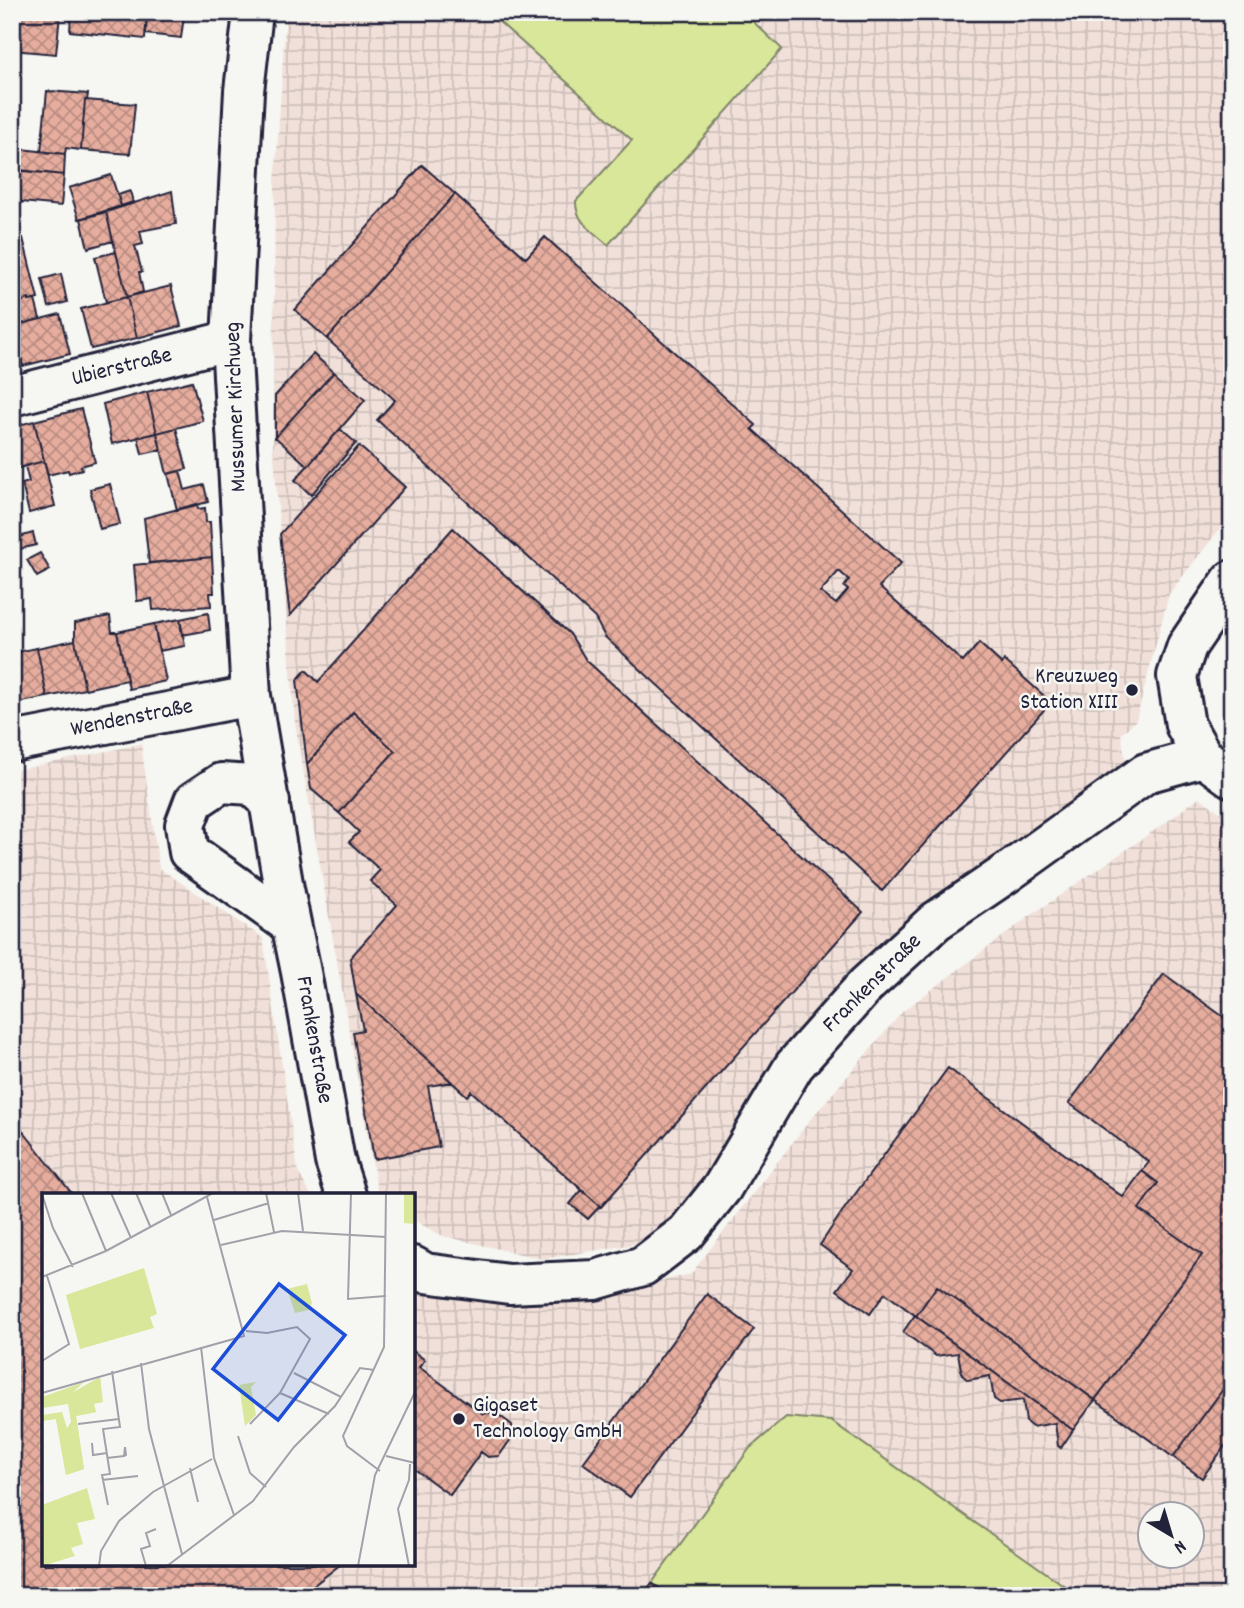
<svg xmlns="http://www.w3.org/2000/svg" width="1244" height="1608" viewBox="0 0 1244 1608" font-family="Dekko,sans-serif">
<defs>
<pattern id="industrial-grid" width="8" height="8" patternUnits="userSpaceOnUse" patternTransform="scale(1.75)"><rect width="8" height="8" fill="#f1e0d9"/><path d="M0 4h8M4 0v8" fill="none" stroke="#cec0bb"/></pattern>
<pattern id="building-cross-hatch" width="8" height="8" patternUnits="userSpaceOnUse" patternTransform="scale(1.75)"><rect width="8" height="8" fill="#e6ad9e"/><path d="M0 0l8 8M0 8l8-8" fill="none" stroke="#ba8c82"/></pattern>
</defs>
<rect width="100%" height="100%" fill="#f6f6f2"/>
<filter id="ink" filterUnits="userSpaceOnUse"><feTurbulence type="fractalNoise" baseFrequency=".0143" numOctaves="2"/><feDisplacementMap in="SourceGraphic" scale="14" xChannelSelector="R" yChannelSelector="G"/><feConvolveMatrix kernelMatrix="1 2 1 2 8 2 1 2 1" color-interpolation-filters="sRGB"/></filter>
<g filter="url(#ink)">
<!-- industrial -->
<path fill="url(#industrial-grid)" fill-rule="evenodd" d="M 286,12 L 1232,12 L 1232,513 L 1169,594 L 1136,720 L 1121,734 L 1129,781 L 868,971 L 775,1086 L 655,1241 L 542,1259 L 443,1236 L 413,1220 L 413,1195 L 378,1195 L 295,723 L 273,445 L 275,184 Z
M 141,744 L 159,868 L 263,938 L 298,1172 L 311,1195 L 44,1195 L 44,1564 L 413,1564 L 413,1284 L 588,1298 L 691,1274 L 810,1120 L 903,1011 L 1030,916 L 1168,821 L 1199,797 L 1232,821 L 1232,1596 L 12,1596 L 12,771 ZM 1150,1514 L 1192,1514 L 1192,1556 L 1150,1556 Z"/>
<!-- green -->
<path fill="#d9e79a" stroke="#7e846a" stroke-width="2" d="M 488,12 L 743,12 L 782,49 L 608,245 C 594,232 575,222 576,201 L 632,140 Z
M 786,1417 L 831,1421 L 1079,1596 L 670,1596 L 652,1583 L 750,1448 Z"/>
<!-- building -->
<path fill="url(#building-cross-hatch)" stroke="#22223b" stroke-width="2" fill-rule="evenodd" d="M 12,12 L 60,15 L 56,54 L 12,50 Z
M 50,12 L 147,12 L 145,39 L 70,31 L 71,14 L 50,14 Z
M 147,12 L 184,16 L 181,38 L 146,34 Z
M 47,91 L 88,94 L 87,100 L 85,100 L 81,150 L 66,148 L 65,154 L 41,152 Z
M 85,100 L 135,104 L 130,154 L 81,150 Z
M 21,149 L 65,154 L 64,175 L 19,170 Z
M 422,165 L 455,194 L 327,339 L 295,310 Z
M 13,170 L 64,175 L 61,206 L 12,201 Z
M 111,175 L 121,206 L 79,219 L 69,188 Z
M 130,191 L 133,202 L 121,206 L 118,195 Z
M 172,191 L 176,224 L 140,231 L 143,244 L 135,246 L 142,272 L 139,272 L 143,292 L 127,297 L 106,212 Z
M 455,194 L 526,258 L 545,237 L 756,425 L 752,429 L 901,563 L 879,587 L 963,662 L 979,643 L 1002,664 L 1004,660 L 1051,702 L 882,891 L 605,637 L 595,618 L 377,420 L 395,400 L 327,339 ZM 839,571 L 849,580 L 844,587 L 848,590 L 836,604 L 820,592 Z
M 106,212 L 113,241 L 88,248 L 81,219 Z
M 23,238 L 38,299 L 29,301 L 29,299 L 12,304 L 12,241 Z
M 116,252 L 127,297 L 106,302 L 95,257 Z
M 61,274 L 67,302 L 49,307 L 42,279 Z
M 171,286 L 181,326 L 137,338 L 127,297 Z
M 127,297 L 137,338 L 91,349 L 81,309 Z
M 29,299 L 29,301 L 35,300 L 40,319 L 14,326 L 12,304 Z
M 60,314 L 70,354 L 23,366 L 14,326 Z
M 12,326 L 14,326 L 23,366 L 12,369 Z
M 313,354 L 334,372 L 275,437 L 275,396 Z
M 334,372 L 365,400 L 308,466 L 275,437 Z
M 192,381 L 203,421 L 157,433 L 147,392 Z
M 147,392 L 157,433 L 112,444 L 103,404 Z
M 81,409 L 95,462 L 81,466 L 82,469 L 69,473 L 68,470 L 48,475 L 34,421 Z
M 34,421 L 44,461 L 12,470 L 12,427 Z
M 176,428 L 187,469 L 167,474 L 157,433 Z
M 340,429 L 356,443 L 311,495 L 295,480 Z
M 157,433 L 161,450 L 142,454 L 138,437 Z
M 359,446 L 405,487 L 290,616 L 280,534 Z
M 44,461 L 55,506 L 29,513 L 22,484 L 29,482 L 25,466 Z
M 180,471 L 185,490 L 204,485 L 208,502 L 177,510 L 168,474 Z
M 110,484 L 120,524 L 100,529 L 90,489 Z
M 197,504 L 198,509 L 205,508 L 206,522 L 210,522 L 212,557 L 149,563 L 144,518 Z
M 453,528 L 570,634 L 586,660 L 863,912 L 601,1207 L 471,1091 L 467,1096 L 356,994 L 350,958 L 397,905 L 370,881 L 380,870 L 349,842 L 359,832 L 339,813 L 395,751 L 353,712 L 307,764 L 297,680 L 306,670 L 318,682 Z
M 33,533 L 36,545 L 12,551 L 12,539 Z
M 40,553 L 50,570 L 37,577 L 27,560 Z
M 212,557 L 214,593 L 210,593 L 211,606 L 153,610 L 152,599 L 137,601 L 134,565 Z
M 208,613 L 210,630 L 182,635 L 180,619 Z
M 110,616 L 112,632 L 117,632 L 127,680 L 85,689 L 75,640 L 75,623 Z
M 180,619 L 185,646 L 159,651 L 154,624 Z
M 154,624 L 166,681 L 129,689 L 117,632 Z
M 75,640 L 85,689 L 47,697 L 37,648 Z
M 37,648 L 47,697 L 12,704 L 12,653 Z
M 353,712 L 395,751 L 339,813 L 311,789 L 307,764 Z
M 1164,974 L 1232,1023 L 1232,1377 L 1173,1457 L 1095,1400 L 1202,1255 L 1139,1209 L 1158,1183 L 1142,1171 L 1149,1162 L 1069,1103 Z
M 356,994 L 452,1082 L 428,1086 L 439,1147 L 374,1159 L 353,1032 L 363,1030 Z
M 948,1068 L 1123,1197 L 1142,1171 L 1158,1183 L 1139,1209 L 1202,1255 L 1095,1400 L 937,1286 L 916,1316 L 885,1293 L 870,1314 L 837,1290 L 853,1269 L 820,1245 L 842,1212 Z
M 12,1117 L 73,1195 L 44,1195 L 44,1564 L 341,1564 L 305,1592 L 308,1596 L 12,1596 Z
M 582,1190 L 600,1206 L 588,1219 L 570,1204 Z
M 937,1286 L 1095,1400 L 1073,1430 L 916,1316 Z
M 707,1294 L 754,1329 L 630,1497 L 583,1463 Z
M 915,1315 L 1073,1430 L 1061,1448 L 1058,1446 L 1055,1423 L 1032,1427 L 1026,1422 L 1023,1400 L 1000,1403 L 994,1399 L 990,1376 L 968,1380 L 962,1375 L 958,1353 L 936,1356 L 903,1332 Z
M 413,1351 L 425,1360 L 419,1367 L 483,1414 L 495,1412 L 512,1425 L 513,1436 L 499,1456 L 488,1457 L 481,1452 L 450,1495 L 413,1468 Z
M 1232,1377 L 1232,1440 L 1230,1439 L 1202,1478 L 1173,1457 Z
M 652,1583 L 670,1596 L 642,1596 Z"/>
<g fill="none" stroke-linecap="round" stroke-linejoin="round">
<defs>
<path id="minor" d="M 253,12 L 244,91 L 231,340 L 251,696 L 284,889 L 301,972 L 335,1161 L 346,1195
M 12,396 L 231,340
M 1232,580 L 1187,646 L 1177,676 L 1185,725 L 1203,757 L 1232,778
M 12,742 L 251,696
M 270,802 L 252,785 L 221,783 L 194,801 L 185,825 L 189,852 L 291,925
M 413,1266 L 425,1273 L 509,1284 L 595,1280 L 643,1266 L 686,1233 L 722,1188 L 794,1066 L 866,985 L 936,921 L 1007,873 L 1146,773 L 1203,757"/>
</defs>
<!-- minor casing -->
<use href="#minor" stroke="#22223b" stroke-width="44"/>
<!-- minor -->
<use href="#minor" stroke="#f6f6f2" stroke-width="38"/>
</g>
</g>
<!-- markers -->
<g fill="#22223b" stroke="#f6f6f2" stroke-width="2.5">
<circle cx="1132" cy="690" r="7"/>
<circle cx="459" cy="1419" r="7"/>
</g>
<g text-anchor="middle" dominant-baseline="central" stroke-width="5" stroke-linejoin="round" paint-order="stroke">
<!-- street labels -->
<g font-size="23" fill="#22223b" stroke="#f6f6f2">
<text transform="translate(122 368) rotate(-14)">Ubierstraße</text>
<text transform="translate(237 407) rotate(-92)">Mussumer Kirchweg</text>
<text transform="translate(132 719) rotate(-11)">Wendenstraße</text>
<text transform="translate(873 984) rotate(-45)">Frankenstraße</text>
<text transform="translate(313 1040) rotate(80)">Frankenstraße</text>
</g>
<!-- poi labels -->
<g font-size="23" fill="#22223b" stroke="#f6f6f2" text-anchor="end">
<text x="1118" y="677">Kreuzweg<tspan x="1118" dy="26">Station XIII</tspan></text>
<text x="473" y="1406" text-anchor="start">Gigaset<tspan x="473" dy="26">Technology GmbH</tspan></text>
</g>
</g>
<!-- overview -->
<g transform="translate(42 1193)">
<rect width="373" height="373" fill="#f6f6f2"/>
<path d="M 362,0 L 373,0 L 373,31 L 362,30 ZM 102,75 L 115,121 L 108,124 L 112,135 L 38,156 L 24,102 ZM 265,91 L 270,110 L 267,117 L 253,120 L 245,96 ZM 58,184 L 61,209 L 52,211 L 54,219 L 34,223 L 42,276 L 24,282 L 14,226 L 0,228 L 0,222 L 20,219 L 25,235 L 29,229 L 26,211 L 0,215 L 0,204 L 41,192 L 29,196 L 30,200 ZM 214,189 L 209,194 L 214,222 L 203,233 L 197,192 ZM 45,295 L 53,326 L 35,330 L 41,351 L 29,355 L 33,363 L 0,373 L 0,312 Z" fill="#d9e79a"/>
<path d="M 58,184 L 59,195 L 35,204 L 20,201 L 0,209 L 0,204 L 42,189 L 30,200 ZM 46,210 L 51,210 L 54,219 L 34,223 L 42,276 L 24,282 L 14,226 L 0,226 L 18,226 L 22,262 L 28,268 L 25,273 L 34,275 L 30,221 Z" fill="#d9e79a"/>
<path fill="none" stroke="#a1a1a9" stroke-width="2" d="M 40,0 L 64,58M 69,0 L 89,45M 94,0 L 108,33M 120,0 L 129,22M 224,0 L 232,39M 256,0 L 261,38M 309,0 L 306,106 L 344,103M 0,1 L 11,35 L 31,74M 172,27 L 227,10M 179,52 L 240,38 L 344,44M 0,84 L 64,58 L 171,0M 204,138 L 225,140 L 255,134 L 268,146 L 238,200 L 208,231M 159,154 L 172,265 L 192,322M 0,168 L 27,151 L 5,83M 99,170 L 107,236 L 140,361M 252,180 L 299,204M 0,200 L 202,143 L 165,4M 238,200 L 287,221M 36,231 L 77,226M 196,243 L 208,280 L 224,294M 50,250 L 51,262 L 65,260M 344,263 L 373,270M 65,265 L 82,263 L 84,262 L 83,254 L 82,263M 148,275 L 156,309M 338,278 L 305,253 L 301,243 L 342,154 L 344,0M 60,287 L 96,283M 66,312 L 60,282 L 68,281 L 61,236 L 78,234 L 70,178M 57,373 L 59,358 L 77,328 L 111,299 L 170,266M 104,373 L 99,356 L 108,353 L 104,340 L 114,336M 125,373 L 211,308 L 252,254 L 293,213 L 318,175 L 332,177M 316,373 L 333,282 L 373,199M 367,373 L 356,316 L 367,287 L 368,271"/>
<path fill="#1d4ed8" fill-opacity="0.15" stroke="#1d4ed8" stroke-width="3.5" d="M 237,91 L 303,142 L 236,227 L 171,176 Z"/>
<rect width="373" height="373" fill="none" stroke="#22223b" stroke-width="3.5"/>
</g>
<!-- margin -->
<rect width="1244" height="1608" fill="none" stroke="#f6f6f2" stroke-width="42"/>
<rect x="21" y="21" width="1202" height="1566" fill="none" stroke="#22223b" stroke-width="2.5" filter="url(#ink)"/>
<!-- north arrow -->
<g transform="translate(1171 1535) rotate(142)"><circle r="33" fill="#f6f6f2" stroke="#a1a1a9" stroke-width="2"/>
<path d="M0-5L12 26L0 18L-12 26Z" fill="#22223b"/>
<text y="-10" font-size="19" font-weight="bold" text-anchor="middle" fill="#22223b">N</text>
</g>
</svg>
